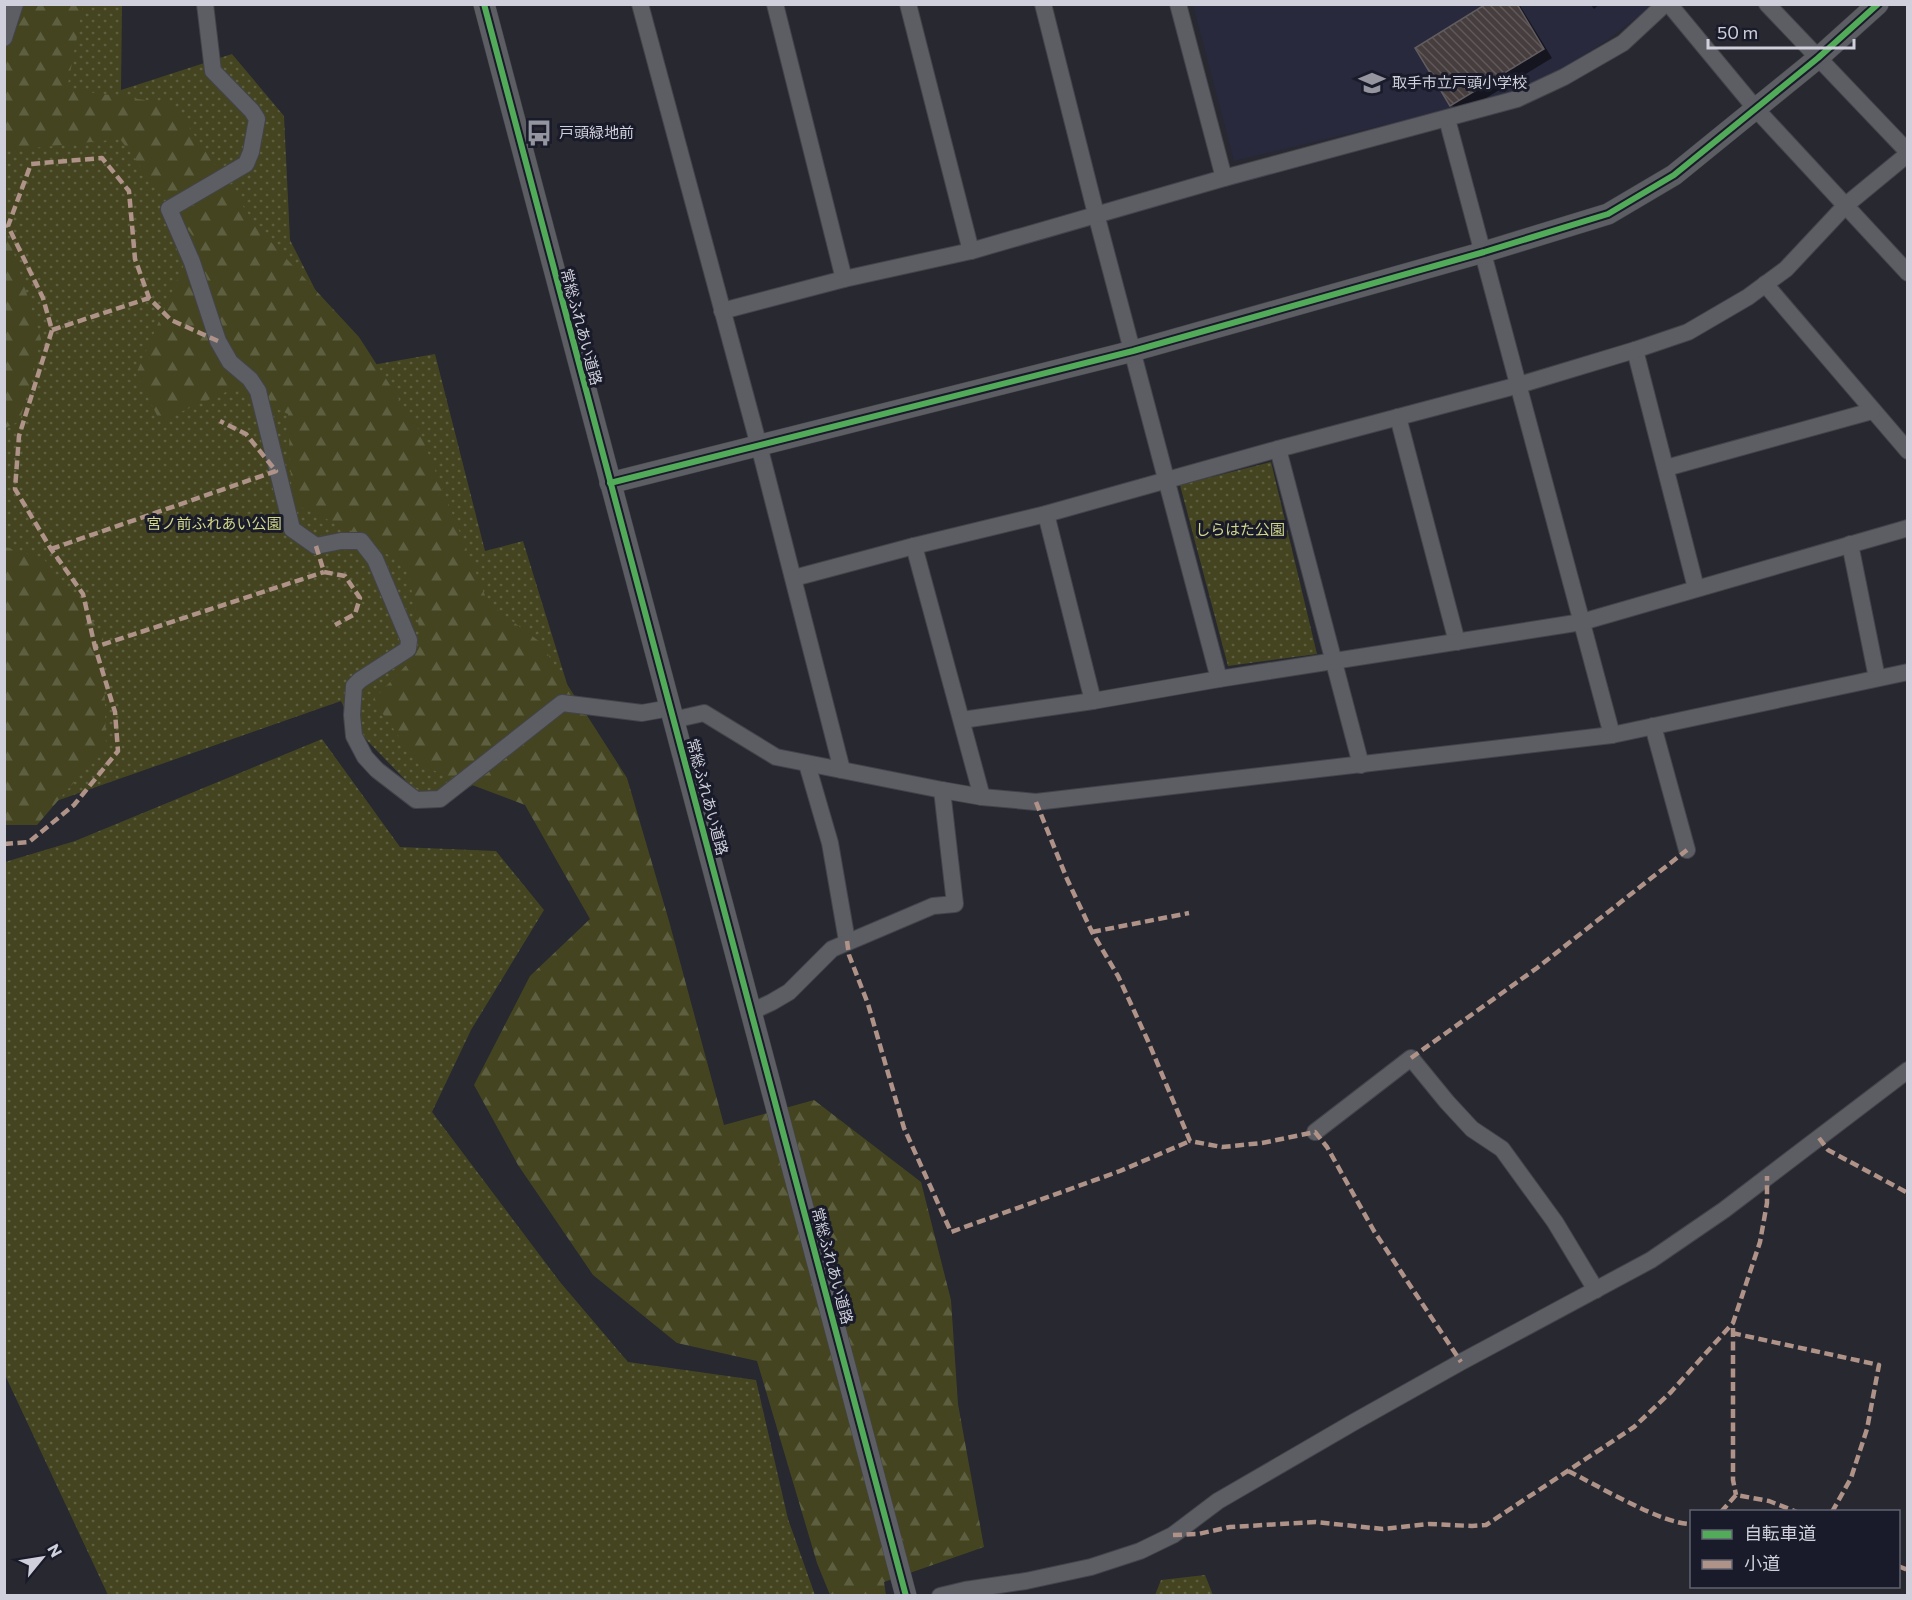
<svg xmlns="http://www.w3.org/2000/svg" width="1912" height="1600" font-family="Commissioner,'Noto Sans JP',sans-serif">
	<defs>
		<pattern id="grass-dots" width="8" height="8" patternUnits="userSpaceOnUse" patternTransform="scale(1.5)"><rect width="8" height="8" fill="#444520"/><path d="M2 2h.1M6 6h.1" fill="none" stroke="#5e5f40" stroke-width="1.8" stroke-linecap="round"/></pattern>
		<pattern id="forest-firs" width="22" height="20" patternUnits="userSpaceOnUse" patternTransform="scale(1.5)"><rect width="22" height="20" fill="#444520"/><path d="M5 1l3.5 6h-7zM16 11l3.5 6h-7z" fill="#5e5f40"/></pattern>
		<pattern id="building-back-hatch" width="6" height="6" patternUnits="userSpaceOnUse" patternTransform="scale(1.5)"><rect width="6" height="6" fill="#463d3e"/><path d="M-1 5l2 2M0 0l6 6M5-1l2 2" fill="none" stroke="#605859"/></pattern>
	</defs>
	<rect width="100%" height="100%" fill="#272830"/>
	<polygon fill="#28293d" points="1193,5 1653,5 1606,41 1556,73 1507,94 1435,113 1234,161"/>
	<g fill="url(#grass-dots)">
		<polygon points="15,5 122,5 121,90 232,54 284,116 290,240 355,368 435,354 485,551 523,541 580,726 508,763 454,797 417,792 352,725 341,701 5,819 5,38"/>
		<polygon points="1271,462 1317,654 1228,666 1180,485"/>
		<polygon points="322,739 400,847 496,851 544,910 471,1030 432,1112 560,1282 628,1362 756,1380 788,1519 815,1595 108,1595 5,1375 5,862 75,841"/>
		<polygon points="1205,1575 1213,1595 1155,1595 1161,1580"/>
	</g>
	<g fill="url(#forest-firs)">
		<polygon points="4,5 83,5 67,89 173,104 258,228 359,337 419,430 488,603 540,642 627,778 669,921 724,1125 814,1100 921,1182 951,1300 958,1404 984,1547 884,1582 886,1595 830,1595 817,1563 757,1361 677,1343 593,1275 518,1165 474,1085 530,976 590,919 525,805 419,765 373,700 414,657 421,637 407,567 348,529 292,503 288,414 233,389 160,421 136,374 195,239 120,139 5,151"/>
		<polygon points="5,241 10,241 41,339 20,421 5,428"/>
		<polygon points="5,547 44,559 103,635 106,745 37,825 5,825"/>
	</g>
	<g fill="#0007">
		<polygon points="1489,4 1519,4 1552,58 1460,114 1452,105 1417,48"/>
		<polygon points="1590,4 1600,4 1594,9"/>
	</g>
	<polygon fill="url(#building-back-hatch)" stroke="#615d5f" stroke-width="1.5" points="1486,4 1517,4 1544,49 1450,106 1415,48"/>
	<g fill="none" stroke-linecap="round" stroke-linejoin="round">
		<g stroke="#43444b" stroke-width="18">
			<g id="minor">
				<polyline points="205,4 213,71 252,111 257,119 251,152 246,164 169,209 192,262 218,341 230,362 250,379 258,391 292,529 316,546 341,541 361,541 375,559 409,640 408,649 360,680 354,686 352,715 354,736 365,757 377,770 416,800 440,799 562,703 642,713 670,708"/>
				<polyline points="640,4 763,461 842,770"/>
				<polyline points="775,4 844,279"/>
				<polyline points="908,4 971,251"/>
				<polyline points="1043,4 1096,214 1219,679"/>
				<polyline points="1178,4 1224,178"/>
				<polyline points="1669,4 1756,109 1908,273"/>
				<polyline points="1767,4 1908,152"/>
				<polyline points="4,38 15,4"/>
				<polyline points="1447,119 1612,735"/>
				<polyline points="1765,284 1908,451"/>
				<polyline points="722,311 844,279 971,251 1224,178 1517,99 1564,77 1623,43 1665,4"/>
				<polyline points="1635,350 1696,588"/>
				<polyline points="1398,417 1457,642"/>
				<polyline points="1278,449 1361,765"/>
				<polyline points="1666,468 1872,411"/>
				<polyline points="1046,514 1093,701"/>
				<polyline points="1850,544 1877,678"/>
				<polyline points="914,546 982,797"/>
				<polyline points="794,578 914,546 1046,514 1278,449 1519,385 1635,350 1688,332 1748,297 1786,269 1846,205 1908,154"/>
				<polyline points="673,720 704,713 776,757 942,790 982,797 1036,802 1612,735 1908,672"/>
				<polyline points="962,720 1093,701 1219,679 1582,622 1908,528"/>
				<polyline points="1653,726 1687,850"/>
				<polyline points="807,764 830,843 847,941"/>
				<polyline points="753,1011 772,1002 789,992 832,949 933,906 955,904 942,790"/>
				<polyline points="1315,1132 1411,1058 1447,1102 1472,1129 1502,1149 1555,1222 1596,1290"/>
				<polyline points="940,1596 965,1590 1026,1581 1091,1567 1140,1551 1173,1535 1218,1501 1354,1422 1461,1362 1651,1260 1724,1210 1908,1070"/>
			</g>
		</g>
		<g stroke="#43444b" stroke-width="22">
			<g id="tertiary">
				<path d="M484 4C623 535 768 1064 906 1596"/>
				<polyline points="610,483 1133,351 1484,252 1608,214 1674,175 1818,58 1878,4"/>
			</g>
		</g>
		<use href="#minor" stroke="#5d5e64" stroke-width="16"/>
		<use href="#tertiary" stroke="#5d5e64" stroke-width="21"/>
		<g stroke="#af9288" stroke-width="4.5" stroke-dasharray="9 4.5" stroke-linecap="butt">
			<polyline points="52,330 149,298"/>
			<polyline points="218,341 171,320 149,298 135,259 129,191 102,158 31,164 8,226 43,298 52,330 19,436 15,489 51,549 83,594 95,647 324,572"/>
			<polyline points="316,546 324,572 345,576 360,598 355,614 335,625"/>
			<polyline points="51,549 276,471 246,434 220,421"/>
			<polyline points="1036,802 1067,879 1092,932 1118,976 1148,1041 1190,1141 1222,1147 1262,1143 1315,1132 1327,1147 1374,1231 1461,1362"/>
			<polyline points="4,844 29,842 74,805 118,751 115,712 95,647"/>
			<polyline points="1092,932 1189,913"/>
			<polyline points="847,941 849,955 868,1004 904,1128 951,1232 1120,1171 1190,1141"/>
			<polyline points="1411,1058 1537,968 1687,850"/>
			<polyline points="1819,1138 1828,1150 1908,1193"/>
			<polyline points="1733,1328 1733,1480 1736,1495"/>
			<polyline points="1732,1333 1879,1365 1867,1429 1851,1478 1832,1512"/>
			<path d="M1568 1471C1597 1485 1663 1525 1692 1524"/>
			<polyline points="1721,1512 1736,1495 1769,1501 1797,1512"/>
			<polyline points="1173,1535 1198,1534 1230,1527 1315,1522 1383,1529 1429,1524 1472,1526 1486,1525 1634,1427 1671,1392 1733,1323 1760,1242 1767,1203 1767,1176"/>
			<polyline points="1898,1566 1908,1570"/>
		</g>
		<g stroke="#1a1b2a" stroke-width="10">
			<g id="cycleway">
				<path d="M484 4C623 535 768 1064 906 1596"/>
				<polyline points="610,483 1133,351 1484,252 1608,214 1674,175 1818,58 1878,4"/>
			</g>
		</g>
		<use href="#cycleway" stroke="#51ab58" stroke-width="6"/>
	</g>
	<defs>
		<g id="school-bare" transform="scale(2.07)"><path d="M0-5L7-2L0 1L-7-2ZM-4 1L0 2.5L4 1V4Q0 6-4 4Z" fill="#94959f" stroke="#1a1b2a" stroke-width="2.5" paint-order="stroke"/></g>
		<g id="bus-bare" transform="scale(2.07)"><path d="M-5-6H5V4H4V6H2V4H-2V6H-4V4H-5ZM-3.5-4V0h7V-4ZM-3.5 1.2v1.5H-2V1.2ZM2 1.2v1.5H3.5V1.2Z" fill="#94959f" stroke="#1a1b2a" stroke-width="2.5" paint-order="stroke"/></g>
	</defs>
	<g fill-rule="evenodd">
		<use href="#school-bare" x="1372" y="83"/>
		<use href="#bus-bare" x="539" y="133"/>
	</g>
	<g text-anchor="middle" stroke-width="6" stroke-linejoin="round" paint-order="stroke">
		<g font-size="15" fill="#cfd0db" stroke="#1a1b2a" text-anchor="start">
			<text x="1392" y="88">取手市立戸頭小学校</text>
			<text x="559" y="138">戸頭緑地前</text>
		</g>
		<g font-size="15" fill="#cfd0db" stroke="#1a1b2a">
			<text transform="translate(581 327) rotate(75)" y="5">常総ふれあい道路</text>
			<text transform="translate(707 797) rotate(75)" y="5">常総ふれあい道路</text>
			<text transform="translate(832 1266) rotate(75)" y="5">常総ふれあい道路</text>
		</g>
		<g font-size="15" fill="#d2d787" stroke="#1a1b2a">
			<text x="214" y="529">宮ノ前ふれあい公園</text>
			<text x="1240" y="535">しらはた公園</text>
		</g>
	</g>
	<rect width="1912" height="1600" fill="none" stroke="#cfd0db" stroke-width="12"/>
	<rect x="1690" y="1510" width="210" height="78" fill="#1a1b2a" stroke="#626371" stroke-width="1.5"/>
	<rect x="1702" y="1530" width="30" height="9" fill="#51ab58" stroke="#626371" stroke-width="1.5"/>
	<text x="1744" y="1540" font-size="18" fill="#cfd0db">自転車道</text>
	<rect x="1702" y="1560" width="30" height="9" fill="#af9288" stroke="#626371" stroke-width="1.5"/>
	<text x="1744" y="1570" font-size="18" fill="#cfd0db">小道</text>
	<g transform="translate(42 1558) rotate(60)" stroke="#1a1b2a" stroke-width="4.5" paint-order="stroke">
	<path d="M0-4.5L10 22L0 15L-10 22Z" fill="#cfd0db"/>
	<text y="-9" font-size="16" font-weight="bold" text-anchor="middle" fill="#cfd0db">N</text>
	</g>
	<path d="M1708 39v9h146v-9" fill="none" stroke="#cfd0db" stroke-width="3"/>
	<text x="1717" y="39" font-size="18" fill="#cfd0db" stroke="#1a1b2a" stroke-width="4.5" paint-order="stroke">50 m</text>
</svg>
